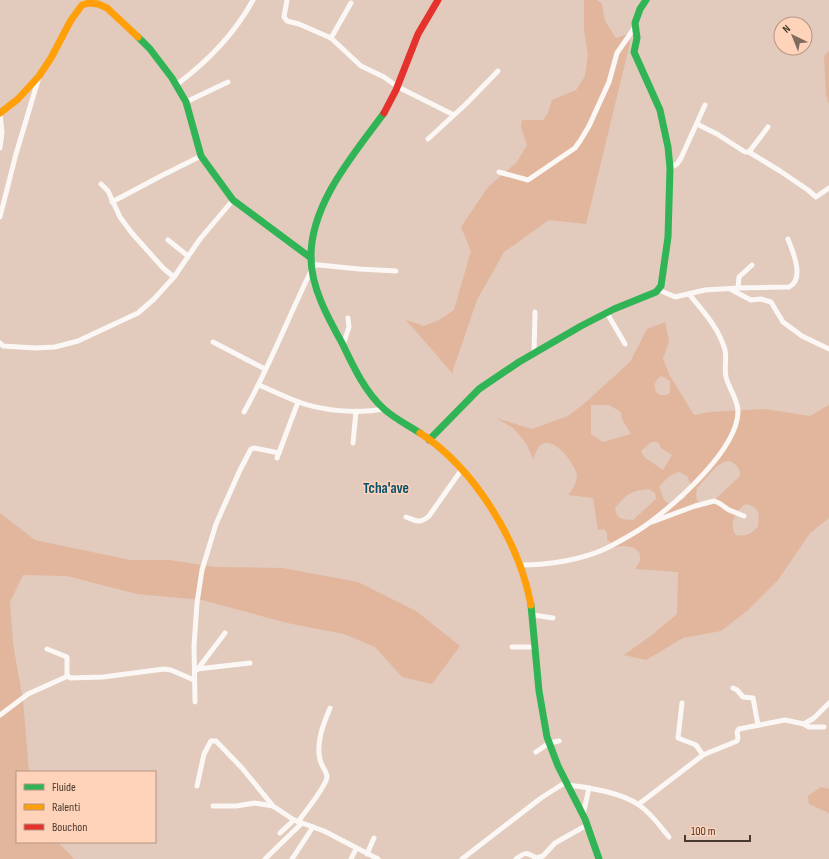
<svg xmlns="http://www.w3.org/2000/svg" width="829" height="859" font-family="'Sofia Sans Condensed',sans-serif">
	<rect width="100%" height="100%" fill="#e2cabc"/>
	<g fill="#e1b69d" fill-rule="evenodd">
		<polygon points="584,0 597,0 602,4 605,21 616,38 628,34 630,43 586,224 549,220 504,252 477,300 453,370 453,374 406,320 424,326 439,320 454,310 471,251 461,227 488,187 517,162 527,145 521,127 522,120 543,120 548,113 552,100 576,90 585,76 588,54 584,31"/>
		<polygon points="829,51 829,104 826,95 824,56"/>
		<path d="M665 322 669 341 663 359 670 376 694 415 710 412 765 409 810 416 829 405V518L810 533 778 580 747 611 721 631 683 638 646 660 624 655 652 635 677 614 678 572 635 569C649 552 633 543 616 547L615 548 607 539V533L604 529 598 530 593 498 568 495C572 490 577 483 577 476 577 465 548 427 537 450 535 454 533 457 534 461L526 443 513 428 496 418 532 429 568 416 586 402 630 362 647 329ZM662 376 670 381V393L666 395H659C652 389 654 379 662 376ZM591 405H609L621 412 622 419 631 434 603 442 591 434ZM651 442H658L661 448 672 455 663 470 644 457 641 451ZM730 461C737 465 740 468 740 476L709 505 703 504 697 501 696 494 697 488 716 467 723 462ZM679 472 687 476 691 485 684 499 670 505 664 500 659 486 671 475ZM649 489 655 493 656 499 633 520C622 519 617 520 615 508 627 494 630 491 649 489ZM746 504C761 508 759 513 758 527 750 534 747 537 736 535 728 526 736 509 746 504Z"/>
		<polygon points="0,513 35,540 130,560 169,560 216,567 283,568 358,582 416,611 460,646 432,684 402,677 375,647 344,634 287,623 202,600 137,594 67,576 23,575 10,602 13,644 23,700 29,772 17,772 17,842 58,842 74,859 0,859"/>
		<polygon points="821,787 829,789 829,813 809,804 808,796"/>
	</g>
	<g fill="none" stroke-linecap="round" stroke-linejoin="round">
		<g stroke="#fbf7f5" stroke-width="5">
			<polyline points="287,0 284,17 287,21 299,24 331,38 361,66 384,77 398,87 454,115"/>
			<polyline points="331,38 351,3"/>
			<path d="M176 85C207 62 234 35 253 0"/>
			<polyline points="186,102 228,82"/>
			<polyline points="697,124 717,134 745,152 749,152 768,127"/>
			<polyline points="428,139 466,104 498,71"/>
			<polyline points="0,148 2,133 0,113"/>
			<polyline points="749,152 780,171 808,190 816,197 829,188"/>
			<polyline points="670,168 677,164 681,158 705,105"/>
			<polyline points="499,172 528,180 575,148 580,141 589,126 609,82 617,53 635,27"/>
			<polyline points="101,184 108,191 120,217 131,232 163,268 174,277"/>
			<polyline points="112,202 159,177 201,156"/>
			<polyline points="0,217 16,154 39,77"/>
			<polyline points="168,240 188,256"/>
			<polyline points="738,288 739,277 752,265"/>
			<polyline points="730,289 751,300 761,299 771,302 783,322 802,336 829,349"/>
			<path d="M659 290 675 297 705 290 738 288 789 287C805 279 793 252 788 239"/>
			<polyline points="607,313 625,344"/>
			<polyline points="213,342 265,369"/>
			<polyline points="0,343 3,346 35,348 55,347 78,341 138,313 154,299 174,277 200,239 233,200"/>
			<polyline points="343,345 349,327 348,318"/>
			<polyline points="534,352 535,312"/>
			<path d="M259 385C271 390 283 396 296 401 321 411 358 414 384 409"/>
			<path d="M244 412C270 366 289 315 313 267L315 265H319L359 269 396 271"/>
			<polyline points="353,443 356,411"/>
			<polyline points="277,458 298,402"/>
			<path d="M406 517C417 521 420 524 429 516L462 469"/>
			<polyline points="652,522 695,506 714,501 719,503 729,510 744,516"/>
			<path d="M521 565C548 565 582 560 607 548 620 541 636 533 649 523 677 502 737 450 738 412 738 399 729 389 726 377 724 368 727 359 725 350 719 328 703 311 689 294"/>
			<polyline points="533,615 553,618"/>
			<polyline points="512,647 535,647"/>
			<polyline points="47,649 67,657 67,675 70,678 103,677 164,669 171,670 194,680"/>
			<polyline points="197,669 250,663"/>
			<polyline points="197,670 225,633"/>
			<polyline points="733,688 737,690 743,697 753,698 758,725"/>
			<polyline points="195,702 194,646 197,603 202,570 216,524 240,470 251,449 254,448 279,453"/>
			<polyline points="682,703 678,738 696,745 703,755"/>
			<polyline points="0,715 28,694 68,676"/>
			<polyline points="804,724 814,718 829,703"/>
			<polyline points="536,752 549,743 559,741"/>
			<path d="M568 785C587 787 623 793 639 805 651 813 660 826 669 837"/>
			<polyline points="197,786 204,754 211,741 216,741 242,768 273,806"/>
			<polyline points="639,804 703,755 737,741 738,738 737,732 739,729 785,720 804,724 809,727 824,727"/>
			<polyline points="213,806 236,806 255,803 273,806 294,820 324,831 378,859"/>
			<polyline points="583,815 589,788"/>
			<path d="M298 822C304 813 326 787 327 777 327 772 321 765 320 760 316 742 323 725 330 708"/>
			<polyline points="280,833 294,820"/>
			<polyline points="367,854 374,838"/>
			<polyline points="265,859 302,823"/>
			<polyline points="292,859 313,827"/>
			<polyline points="351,859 356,849"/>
			<polyline points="462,859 541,798 566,782"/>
			<path d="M516 859C525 852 526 852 536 858L543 856 555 843 587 825"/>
		</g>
		<g stroke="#30b455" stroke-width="7">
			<polyline points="138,37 150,49 172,78 186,102 201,156 233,200 311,258"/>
			<path d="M384 113C354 154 310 204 311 258 311 287 328 318 342 343 353 366 365 392 384 409 395 419 408 425 420 433"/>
			<polyline points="429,440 479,389 519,362 581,326 614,309 656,292 661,286 668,237 670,168 668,147 660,110 634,52 637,38 635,23 640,9 646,0"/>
			<polyline points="531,605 539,691 547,737 558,766 585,819 599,859"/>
		</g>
		<g stroke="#ff9f0a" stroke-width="7">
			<polyline points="0,113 18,99 39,76 51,58 71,20 82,5 89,3 98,4 107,8 138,37"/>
			<path d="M420 433C474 468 519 541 531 605"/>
		</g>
		<polyline stroke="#e5322d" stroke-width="7" points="384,113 396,90 418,34 438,0"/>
	</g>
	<g text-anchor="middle" stroke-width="3" stroke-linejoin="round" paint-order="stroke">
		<g font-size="15" font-weight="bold" fill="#06506d" stroke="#ffd3ba">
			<text x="386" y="493">Tcha'ave</text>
		</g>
	</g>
	<rect x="16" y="771" width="140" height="72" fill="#ffd3ba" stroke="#b69582"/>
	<rect x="24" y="784" width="20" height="6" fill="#30b455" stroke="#b69582"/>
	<text x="52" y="791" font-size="12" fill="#49382d">Fluide</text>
	<rect x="24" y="804" width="20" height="6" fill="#ff9f0a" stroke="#b69582"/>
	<text x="52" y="811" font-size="12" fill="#49382d">Ralenti</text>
	<rect x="24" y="824" width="20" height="6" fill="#e5322d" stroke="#b69582"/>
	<text x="52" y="831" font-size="12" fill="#49382d">Bouchon</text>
	<g transform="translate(793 36) rotate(317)"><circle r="19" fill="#ffd3ba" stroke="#b69582"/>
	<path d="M0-3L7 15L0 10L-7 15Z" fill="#7f6b5f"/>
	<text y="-6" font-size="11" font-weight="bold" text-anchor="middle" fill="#49382d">N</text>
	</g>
	<path d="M685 835v6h65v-6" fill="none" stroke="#49382d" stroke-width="2"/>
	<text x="691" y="835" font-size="12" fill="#49382d" stroke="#ffd3ba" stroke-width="3" paint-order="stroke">100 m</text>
</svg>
